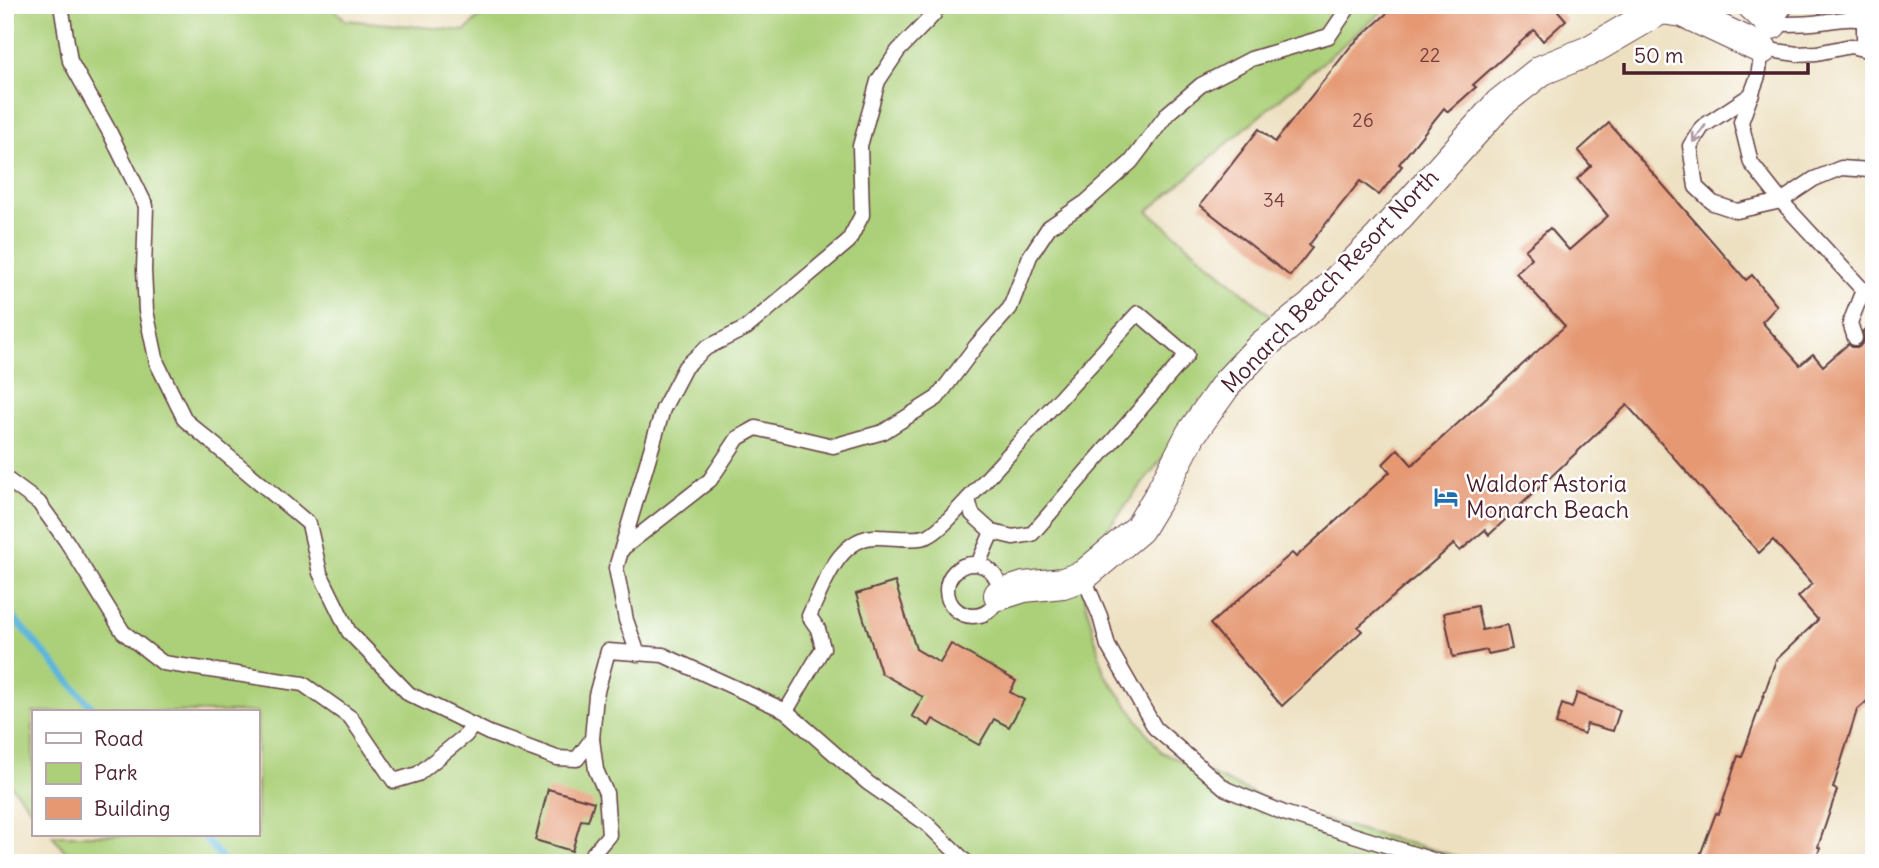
<svg xmlns="http://www.w3.org/2000/svg" width="1879" height="868" font-family="Delius,sans-serif">
	<rect width="100%" height="100%" fill="#fff"/>
	<filter id="ink" filterUnits="userSpaceOnUse"><feTurbulence type="fractalNoise" baseFrequency=".0143" numOctaves="2"/><feDisplacementMap in="SourceGraphic" scale="14" xChannelSelector="R" yChannelSelector="G"/><feConvolveMatrix kernelMatrix="1 2 1 2 8 2 1 2 1" color-interpolation-filters="sRGB"/></filter>
	<filter id="wash" filterUnits="userSpaceOnUse"><feTurbulence type="fractalNoise" baseFrequency=".00686" numOctaves="4" result="noise"/><feDisplacementMap in="SourceGraphic" scale="28" xChannelSelector="R" yChannelSelector="G"/><feGaussianBlur stdDeviation="1.57" result="paint"/><feColorMatrix in="noise" values="0 0 0 0 0 0 0 0 0 0 0 0 0 0 0 0 0 1.4 0 .05"/><feComposite in="paint" operator="in"/></filter>
	<g filter="url(#wash)">
		<rect width="100%" height="100%" fill="#ede0c0"/>
		<polygon fill="#acd079" stroke="#7b7852" stroke-width="2" points="5,5 331,5 345,20 465,31 492,5 1390,5 1148,211 1272,317 1077,568 1104,673 1161,752 1295,812 1482,863 75,863 52,835 257,835 257,712 33,712 33,812 5,778"/>
		<g fill="none" stroke-linecap="round" stroke-linejoin="round">
			<g stroke="#5cb6da" stroke-width="7">
				<polyline points="5,608 96,712"/>
				<polyline points="202,835 226,863"/>
			</g>
		</g>
		<g id="blocks">
			<g fill="#e59872">
				<polygon points="1396,5 1553,5 1566,20 1543,41 1534,30 1473,85 1476,87 1448,112 1444,108 1399,164 1402,166 1379,195 1360,181 1309,245 1312,248 1290,276 1200,205 1259,129 1275,142 1351,46"/>
				<polygon points="1609,123 1746,280 1752,275 1777,306 1762,322 1800,365 1813,354 1823,366 1848,344 1852,347 1859,347 1864,341 1863,331 1874,322 1874,695 1857,710 1833,788 1837,790 1818,847 1820,848 1815,863 1714,863 1699,858 1716,813 1719,814 1738,756 1742,757 1776,660 1818,620 1798,597 1812,584 1773,540 1759,553 1627,405 1489,535 1485,530 1460,551 1454,544 1358,627 1362,631 1282,706 1210,624 1292,553 1296,557 1390,472 1383,464 1398,449 1412,465 1565,326 1516,273 1532,258 1525,250 1550,228 1569,250 1608,216 1577,179 1591,166 1578,151"/>
				<polygon points="895,582 916,649 940,663 951,644 1016,681 1010,692 1024,700 1009,727 994,719 979,745 933,719 929,726 912,716 923,697 881,673 856,594"/>
				<polygon points="1477,606 1482,630 1507,625 1512,649 1488,654 1487,650 1453,657 1444,613"/>
				<polygon points="1577,693 1620,710 1613,731 1587,724 1584,734 1556,724 1562,704 1572,708"/>
				<polygon points="548,789 594,802 588,821 581,820 572,851 535,840"/>
			</g>
		</g>
	</g>
	<g filter="url(#ink)">
		<use href="#blocks" fill-opacity="0" stroke="#623c41" stroke-width="2"/>
		<g fill="none" stroke-linecap="round" stroke-linejoin="round">
			<g stroke="#623c41" stroke-width="17">
				<g id="service">
					<polyline points="61,5 70,61 109,131 146,206 144,270 146,311 157,363 185,420 309,524 320,573 349,632 409,694 489,733 557,758 577,759 592,739 596,695 608,651 663,655 786,711 868,783 927,824 967,863"/>
					<polyline points="1859,5 1864,19 1864,49"/>
					<path d="M1772 24C1785 24 1799 24 1812 23 1834 21 1852 15 1874 22"/>
					<polyline points="1771,26 1787,5"/>
					<polyline points="1763,45 1758,76 1741,122 1751,163 1781,201 1863,290 1874,290"/>
					<polyline points="1762,49 1797,54 1817,53 1851,46 1874,52"/>
					<polyline points="1752,94 1702,127 1690,146 1696,187 1713,203 1737,211 1781,201 1814,179 1841,168 1870,170 1874,174"/>
					<polyline points="1855,338 1850,323 1863,290"/>
					<polyline points="5,478 39,503 67,542 123,632 163,663 303,684 351,718 394,781 418,774 466,735 473,725"/>
					<polyline points="623,548 710,480 738,438 756,428 833,446 883,432 937,398 976,346 1010,308 1030,256 1049,227 1086,202 1131,162 1168,113 1201,85 1251,59 1329,36 1346,11 1347,5"/>
					<polyline points="978,564 992,532 972,514 968,499 1138,313 1187,355 1032,534 1013,537 992,532"/>
					<circle cx="973" cy="590" r="26"/>
					<polyline points="1083,576 1100,616 1108,646 1155,728 1226,789 1284,813 1442,863"/>
					<polyline points="638,654 626,620 616,568 663,409 685,367 706,348 746,328 848,242 862,215 860,146 878,81 898,51 934,14 937,5"/>
					<path d="M786 711 823 648 818 629 809 616C823 587 839 534 879 537 893 537 915 541 928 536 941 530 958 509 968 499"/>
					<polyline points="585,863 609,835 606,793 596,770 592,739"/>
				</g>
			</g>
			<g stroke="#623c41" stroke-width="32">
				<g id="minor">
					<polyline points="1752,5 1772,24"/>
					<polyline points="1660,9 1683,12 1762,49"/>
					<polyline points="999,595 1024,587 1063,583 1083,576 1139,529 1159,496 1191,434 1228,382 1262,346 1311,307 1379,238 1500,103 1542,70 1589,51 1668,5"/>
				</g>
			</g>
			<use href="#service" stroke="#fff" stroke-width="14"/>
			<use href="#minor" stroke="#fff" stroke-width="30"/>
		</g>
		<defs><path id="oneway-shaft" d="M-6 0H5M1.5-3L5.5 0L1.5 3" fill="none" stroke-width="1.6" stroke-linecap="round" stroke-linejoin="round" transform="scale(1.75)"/></defs>
		<use stroke="#ae9aa0" href="#oneway-shaft" transform="translate(1699 134) rotate(126)"/>
	</g>
	<defs>
		<g id="hotel-bare" transform="scale(1.89)"><path d="M-6-4.5h1.5V1H6V5H4.5V3h-9V5H-6ZM-4 0a1.8 1.8 0 1 1 3.6 0ZM.5 0V-2.5h3Q6-2.5 6 0Z" fill="#1f6fb2" stroke="#fff" stroke-width="2.5" paint-order="stroke"/></g>
	</defs>
	<g fill-rule="evenodd">
		<use href="#hotel-bare" x="1446" y="497"/>
	</g>
	<g text-anchor="middle" stroke-width="5" stroke-linejoin="round" paint-order="stroke">
		<g font-size="19" fill="#713d3d">
			<text x="1430" y="62">22</text>
			<text x="1363" y="127">26</text>
			<text x="1274" y="207">34</text>
		</g>
		<g font-size="23" fill="#4a1f2b" stroke="#fff">
			<text transform="translate(1330 281) rotate(-46)" y="8">Monarch Beach Resort North</text>
		</g>
		<g font-size="23" fill="#4a1f2b" stroke="#fff" text-anchor="start">
			<text x="1466" y="492">Waldorf Astoria<tspan x="1466" dy="26">Monarch Beach</tspan></text>
		</g>
	</g>
	<rect width="1879" height="868" fill="none" stroke="#fff" stroke-width="28"/>
	<rect x="32" y="710" width="228" height="126" fill="#ffffff" stroke="#b7a5aa" stroke-width="2"/>
	<rect x="46" y="733" width="35" height="10" fill="#ffffff" stroke="#b7a5aa" stroke-width="2"/>
	<text x="94" y="746" font-size="21" fill="#4a1f2b">Road</text>
	<rect x="46" y="763" width="35" height="21" fill="#acd079" stroke="#b7a5aa" stroke-width="2"/>
	<text x="94" y="780" font-size="21" fill="#4a1f2b">Park</text>
	<rect x="46" y="798" width="35" height="21" fill="#e59872" stroke="#b7a5aa" stroke-width="2"/>
	<text x="94" y="816" font-size="21" fill="#4a1f2b">Building</text>
	<path d="M1624 63v10h184v-10" fill="none" stroke="#4a1f2b" stroke-width="3.5"/>
	<text x="1634" y="63" font-size="21" fill="#4a1f2b" stroke="#ffffff" stroke-width="5" paint-order="stroke">50 m</text>
</svg>
